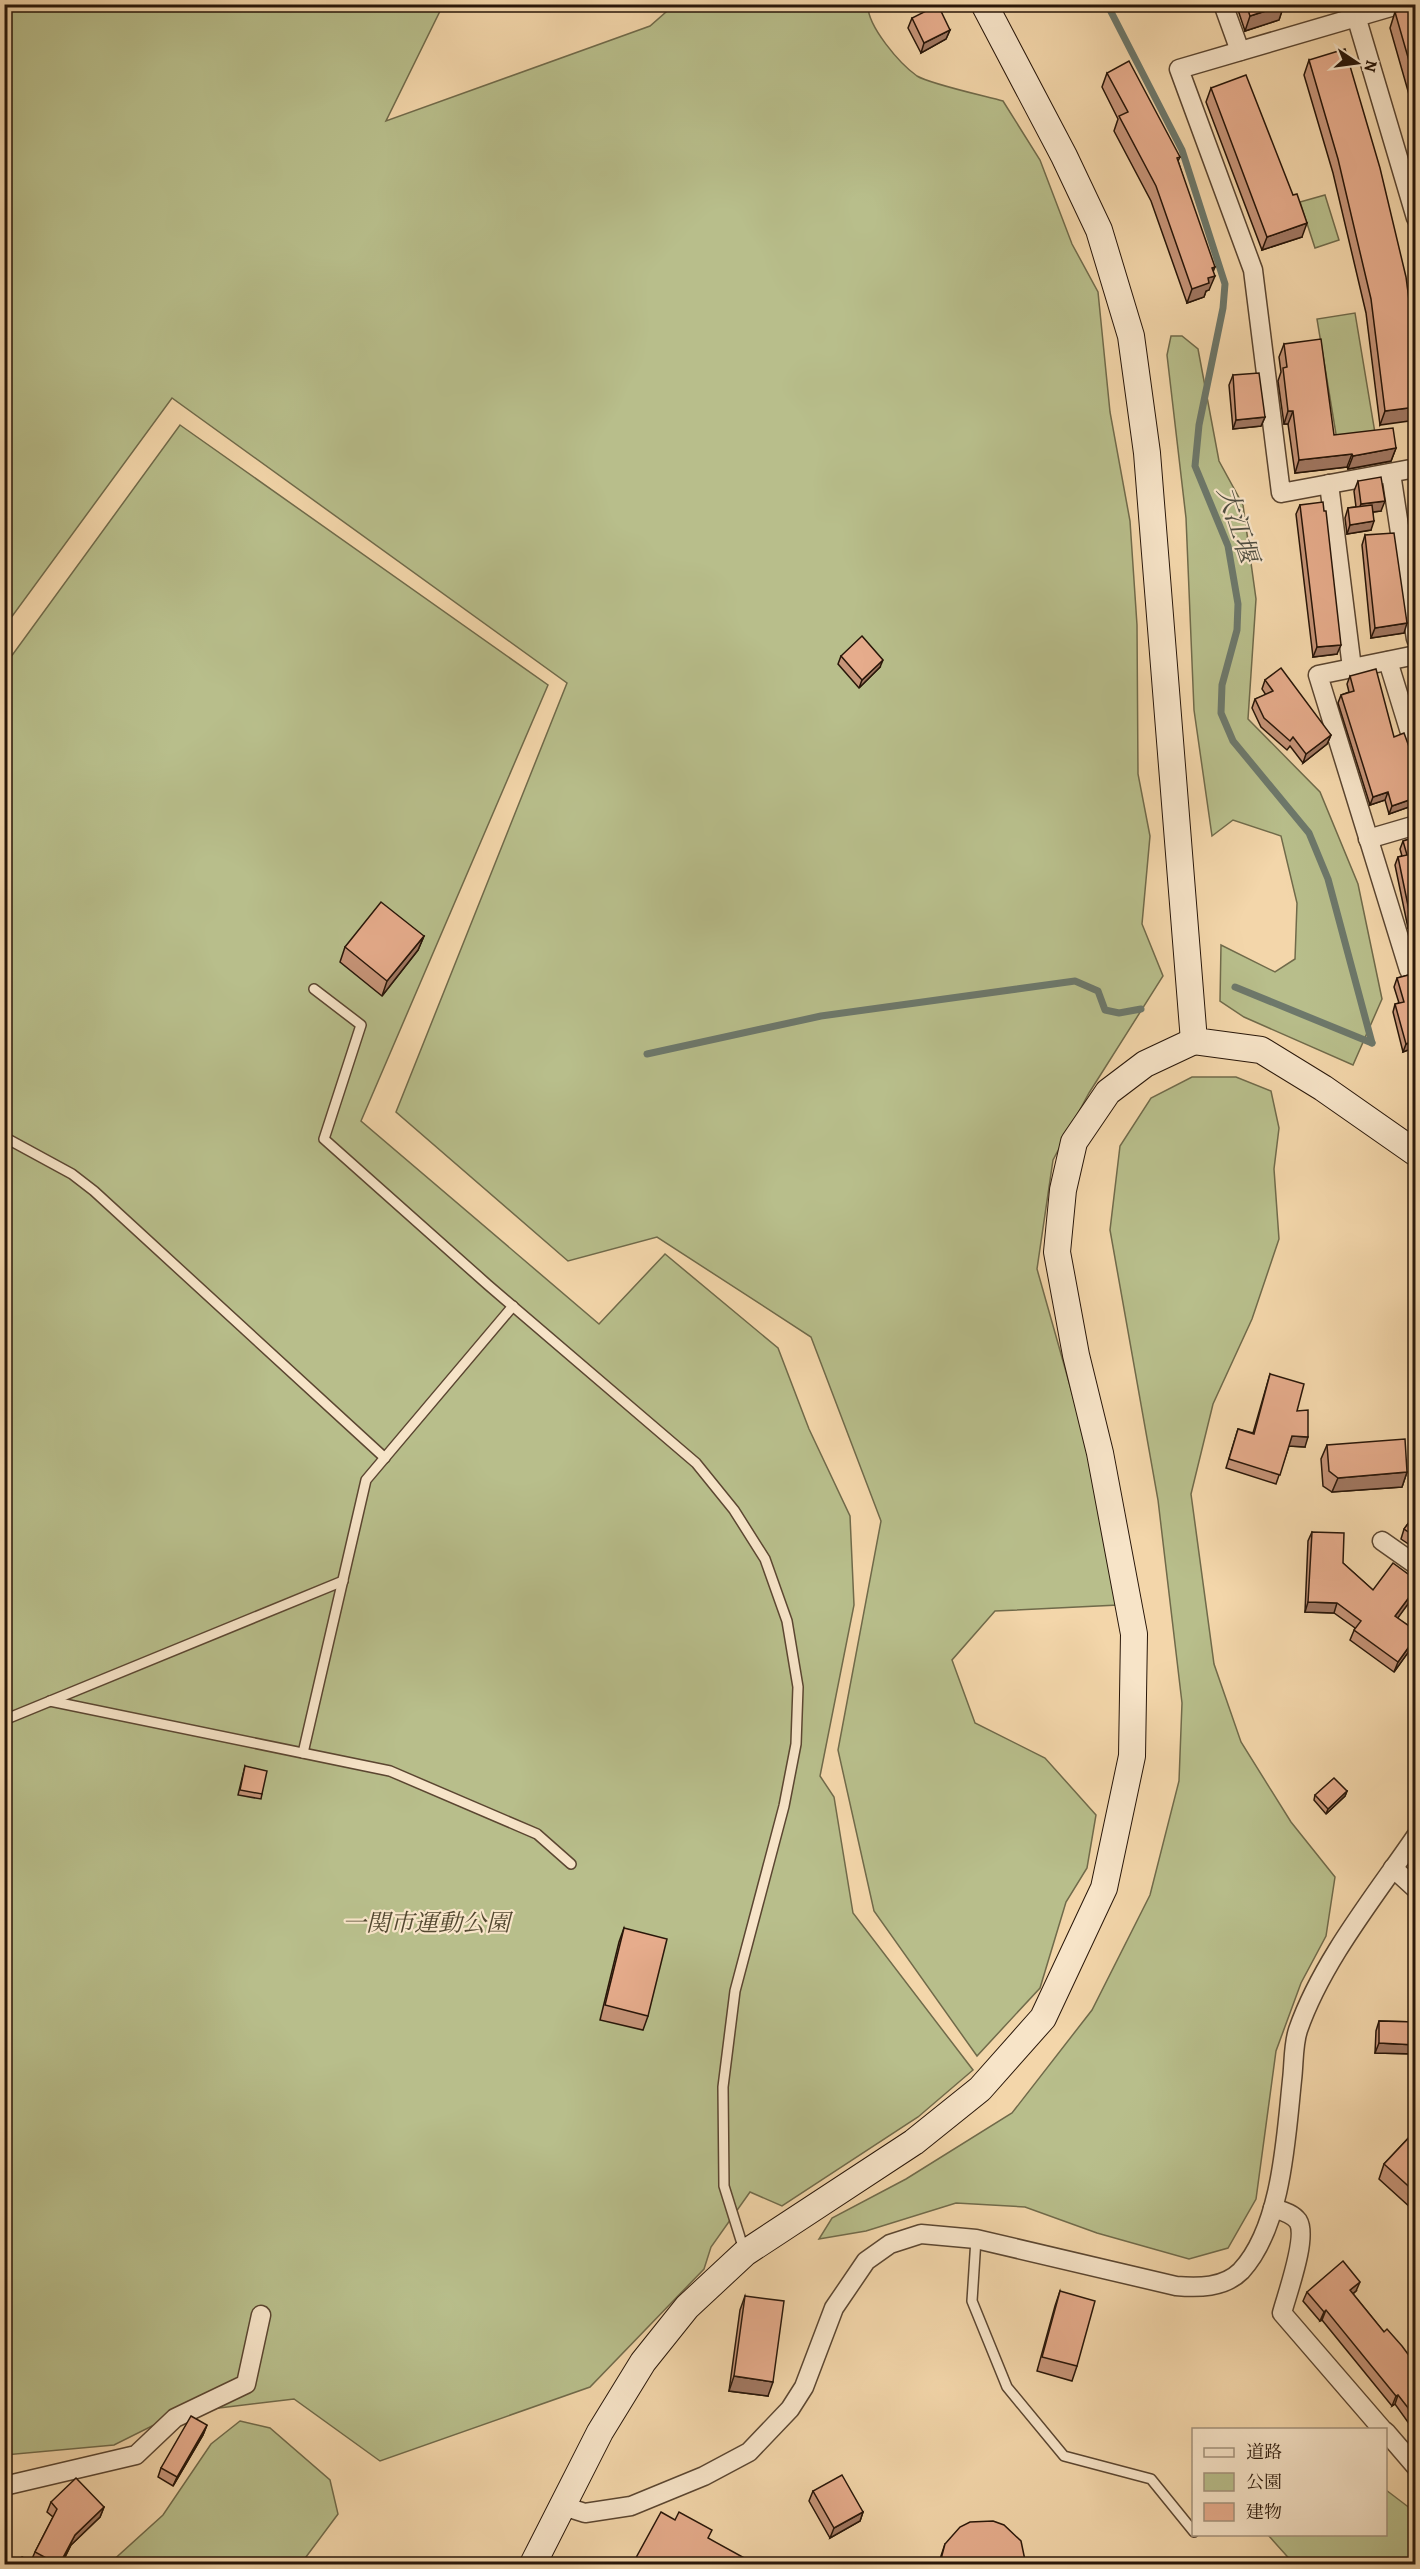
<svg xmlns="http://www.w3.org/2000/svg" width="1420" height="2569" font-family="Alegreya,'Noto Serif JP',serif">
	<rect width="100%" height="100%" fill="#f3d6aa"/>
	<filter id="stains"><feTurbulence type="fractalNoise" baseFrequency=".00333" numOctaves="4"/><feColorMatrix values="0 0 0 0 .2 0 0 0 0 .09 0 0 0 0 .02 0 0 0 .5 -.17"/></filter>
	<radialGradient id="worn" r=".72"><stop offset=".6" stop-color="#630" stop-opacity="0"/><stop offset="1" stop-color="#630" stop-opacity=".3"/></radialGradient>
	<g fill="#b8be8b" stroke="#706a4a" stroke-width="1.5">
		<path d="M5 5H443L386 121 650 26 674 5H868C867 26 900 64 917 76 930 84 985 96 1003 101L1040 160 1072 244 1098 292 1110 412 1130 521 1137 625 1138 774 1150 836 1142 924 1163 976 1089 1093 1053 1160 1037 1269 1085 1439 1118 1605 995 1611 952 1660 975 1723 1045 1758 1096 1815 1087 1868 1066 1902 1040 1988 977 2056 874 1911 838 1750 881 1521 811 1337 657 1237 568 1261 396 1112 567 683 172 398 5 626Z"/>
		<polygon points="1325,195 1339,240 1315,248 1300,202"/>
		<polygon points="1355,313 1375,433 1337,440 1317,319"/>
		<polygon points="1171,336 1182,336 1198,349 1219,461 1243,505 1256,599 1248,719 1320,792 1358,884 1382,999 1353,1065 1244,1017 1220,1001 1221,945 1275,972 1295,959 1297,903 1281,836 1233,820 1212,836 1194,710 1186,518 1167,355"/>
		<polygon points="180,425 548,685 361,1121 599,1324 665,1254 778,1348 809,1429 850,1516 854,1605 820,1776 834,1797 853,1913 973,2070 918,2117 782,2206 750,2192 711,2247 704,2269 590,2387 380,2461 294,2399 178,2413 114,2445 5,2455 5,665"/>
		<polygon points="1192,1077 1236,1077 1271,1091 1279,1128 1274,1169 1279,1239 1252,1319 1213,1404 1191,1494 1214,1664 1241,1742 1291,1822 1335,1877 1326,1936 1301,1983 1276,2051 1256,2199 1228,2248 1189,2259 1097,2233 1025,2207 956,2203 866,2231 819,2239 832,2218 906,2179 1012,2113 1092,2010 1150,1895 1179,1781 1182,1703 1158,1500 1110,1230 1120,1146 1151,1098"/>
		<polygon points="240,2421 270,2428 330,2480 338,2514 303,2561 299,2564 109,2564 163,2515 211,2444"/>
		<polygon points="1386,2490 1415,2512 1415,2564 1294,2564 1268,2535 1386,2534"/>
	</g>
	<g fill="none" stroke-linecap="round" stroke-linejoin="round">
		<g stroke="#6d786b" stroke-width="7">
			<polyline points="1107,4 1182,150 1225,284 1223,308 1199,425 1195,466 1228,546 1238,604 1237,630 1222,685 1221,713 1233,741 1309,833 1328,879 1372,1043"/>
			<polyline points="1235,987 1372,1043"/>
			<polyline points="647,1054 821,1016 1075,981 1098,991 1105,1010 1119,1013 1141,1009"/>
		</g>
		<g stroke="#5b4631" stroke-width="12">
			<g id="lane">
				<polyline points="314,989 361,1025 324,1139 488,1285 696,1463 734,1510 765,1559 787,1621 798,1687 796,1744 784,1806 735,1991 723,2087 724,2186 744,2250"/>
				<polyline points="4,1137 72,1174 94,1191 385,1458"/>
				<polyline points="50,1701 390,1771 537,1834 571,1864"/>
				<polyline points="4,1720 343,1581"/>
				<polyline points="303,1753 366,1480 513,1306"/>
				<polyline points="976,2239 972,2301 1007,2387 1064,2456 1151,2479 1194,2532"/>
			</g>
		</g>
		<g stroke="#5b4631" stroke-width="21">
			<g id="street">
				<polyline points="1223,4 1240,51"/>
				<polyline points="1401,4 1179,69 1253,270 1281,493 1416,468"/>
				<polyline points="1353,6 1416,218"/>
				<polyline points="1391,473 1416,639"/>
				<polyline points="1329,484 1352,668"/>
				<polyline points="1388,661 1416,752"/>
				<polyline points="1368,839 1416,825"/>
				<polyline points="1409,970 1318,675 1416,655"/>
				<polyline points="1382,1541 1416,1565"/>
				<polyline points="1393,1868 1416,1889"/>
				<path d="M1273 2208C1282 2211 1292 2213 1298 2221 1308 2237 1287 2294 1282 2313L1383 2430"/>
				<polyline points="1386,2432 1416,2467"/>
				<polyline points="4,2486 136,2455 175,2418 246,2384 261,2315"/>
				<path d="M563 2506 585 2513 631 2506 704 2476 749 2452 790 2409 804 2387 834 2308 866 2261 890 2244 921 2234 976 2239 1176 2286C1198 2288 1224 2288 1241 2271 1282 2227 1286 2137 1292 2080 1294 2064 1293 2045 1298 2030 1322 1961 1375 1896 1416 1836"/>
			</g>
		</g>
		<g stroke="#281609" stroke-width="28">
			<g id="secondary">
				<polyline points="984,4 1064,156 1099,230 1131,336 1147,453 1194,1041 1261,1050 1323,1088 1416,1153"/>
				<polyline points="533,2564 600,2432 643,2362 687,2307 745,2253 914,2142 980,2089 1043,2018 1104,1888 1132,1756 1134,1634 1100,1453 1076,1355 1057,1252 1063,1190 1074,1142 1108,1092 1145,1064 1194,1041"/>
			</g>
		</g>
		<use href="#lane" stroke="#f7e4c8" stroke-width="9"/>
		<use href="#street" stroke="#f7e4c8" stroke-width="18"/>
		<use href="#secondary" stroke="#f7e4c8" stroke-width="26"/>
	</g>
	<g fill="#c69478" stroke="#281609" stroke-width="1.5">
		<polygon points="1236,4 1284,4 1279,20 1245,31"/>
		<polygon points="1416,7 1416,119 1390,28 1395,12"/>
		<polygon points="912,18 950,30 946,39 921,53 908,28"/>
		<polygon points="1309,60 1416,354 1380,425 1366,313 1333,173 1304,75"/>
		<polygon points="1107,73 1180,157 1178,161 1213,272 1209,290 1206,291 1204,297 1187,303 1151,201 1114,131 1118,119 1102,87"/>
		<polygon points="1211,88 1302,237 1262,250 1206,102"/>
		<polygon points="1284,344 1334,435 1396,448 1391,461 1348,469 1347,467 1295,473 1288,424 1284,424 1278,381 1281,372 1279,357"/>
		<polygon points="1233,375 1265,417 1261,426 1233,429 1229,385"/>
		<polygon points="1416,477 1416,498 1414,482"/>
		<polygon points="1358,481 1381,511 1373,512 1371,530 1347,534 1345,518 1348,508 1356,507 1354,491"/>
		<polygon points="1300,505 1324,511 1337,654 1313,657 1296,514"/>
		<polygon points="1416,532 1416,560 1412,540"/>
		<polygon points="1365,535 1404,633 1371,638 1362,545"/>
		<polygon points="841,656 880,667 859,688 838,664"/>
		<polygon points="1416,661 1416,686 1411,670 1414,662"/>
		<polygon points="1350,676 1394,737 1411,752 1416,753 1416,797 1412,798 1412,799 1409,807 1389,814 1385,800 1370,805 1338,703 1341,695 1349,692 1347,684"/>
		<polygon points="1265,680 1331,735 1327,744 1303,763 1290,746 1287,750 1261,727 1252,708 1255,699 1266,695 1262,689"/>
		<polygon points="1416,837 1416,927 1408,928 1395,865 1398,857 1402,856 1400,849 1403,841"/>
		<polygon points="424,936 418,950 382,996 340,962 345,947"/>
		<polygon points="1416,973 1416,1047 1403,1052 1393,1012 1395,1004 1399,1003 1394,987 1397,978"/>
		<polygon points="1270,1374 1297,1411 1305,1447 1289,1446 1276,1484 1226,1468 1238,1429 1253,1433"/>
		<polygon points="1327,1445 1407,1472 1402,1487 1332,1492 1323,1486 1321,1459"/>
		<polygon points="1416,1513 1416,1549 1401,1539 1404,1529"/>
		<polygon points="1312,1532 1343,1563 1373,1590 1416,1580 1416,1593 1397,1618 1416,1631 1416,1641 1394,1672 1350,1640 1355,1628 1334,1613 1305,1612 1308,1541"/>
		<polygon points="245,1766 262,1794 261,1799 238,1795"/>
		<polygon points="1347,1791 1345,1796 1326,1814 1314,1800 1315,1795"/>
		<polygon points="624,1928 648,2016 643,2030 600,2020 619,1942"/>
		<polygon points="1379,2021 1416,2022 1416,2054 1375,2053 1376,2031"/>
		<polygon points="1416,2130 1416,2204 1411,2208 1379,2179 1384,2164"/>
		<polygon points="1060,2291 1077,2366 1072,2381 1037,2371 1055,2306"/>
		<polygon points="1356,2291 1353,2294 1384,2332 1416,2365 1415,2432 1395,2404 1392,2406 1322,2320 1320,2321 1303,2301 1307,2292"/>
		<polygon points="745,2296 768,2396 729,2391 740,2310"/>
		<polygon points="207,2425 203,2435 173,2486 158,2477 161,2468"/>
		<polygon points="813,2491 863,2512 860,2521 830,2538 809,2501"/>
		<polygon points="51,2502 104,2507 100,2517 71,2545 61,2565 37,2565 31,2561 35,2552 53,2517 47,2512"/>
		<polygon points="945,2544 1026,2565 938,2565"/>
	</g>
	<g fill="#a17862" stroke="#281609" stroke-width="1.5">
		<polygon points="1132,4 1141,4 1131,8"/>
		<polygon points="1284,5 1279,20 1245,31 1250,16"/>
		<polygon points="950,30 946,39 921,53 924,43"/>
		<polygon points="1307,223 1302,237 1262,250 1267,237"/>
		<polygon points="1215,267 1211,277 1215,276 1209,290 1206,291 1204,297 1187,303 1192,289 1212,268"/>
		<polygon points="1416,407 1416,420 1380,425 1385,411"/>
		<polygon points="1288,411 1293,411 1288,424 1284,424"/>
		<polygon points="1265,417 1261,426 1233,429 1236,420"/>
		<polygon points="1396,448 1391,461 1348,469 1353,456"/>
		<polygon points="1352,454 1347,467 1295,473 1299,460"/>
		<polygon points="1385,501 1381,511 1357,514 1361,504"/>
		<polygon points="1374,521 1371,530 1347,534 1350,525"/>
		<polygon points="1407,623 1404,633 1371,638 1375,628"/>
		<polygon points="1341,645 1337,654 1313,657 1317,647"/>
		<polygon points="883,660 880,667 859,688 862,680"/>
		<polygon points="1331,735 1327,744 1303,763 1306,754"/>
		<polygon points="1416,790 1416,797 1407,799 1410,791"/>
		<polygon points="1388,792 1385,800 1370,805 1373,797"/>
		<polygon points="1412,799 1409,807 1389,814 1392,806"/>
		<polygon points="1416,919 1416,927 1408,928 1411,920"/>
		<polygon points="424,936 418,950 382,996 387,981"/>
		<polygon points="1416,1040 1416,1047 1403,1052 1406,1044"/>
		<polygon points="1292,1436 1308,1437 1305,1447 1288,1446"/>
		<polygon points="1407,1472 1402,1487 1332,1492 1338,1478"/>
		<polygon points="1416,1588 1416,1593 1392,1626 1395,1616"/>
		<polygon points="1308,1602 1337,1603 1334,1613 1305,1612"/>
		<polygon points="1416,1637 1415,1643 1394,1672 1398,1662"/>
		<polygon points="1347,1791 1345,1796 1326,1814 1328,1809"/>
		<polygon points="1379,2043 1416,2045 1416,2054 1375,2053"/>
		<polygon points="1416,2197 1416,2204 1411,2208"/>
		<polygon points="1360,2282 1356,2291 1346,2299 1350,2290"/>
		<polygon points="1326,2310 1322,2320 1320,2321 1324,2312"/>
		<polygon points="734,2376 773,2382 768,2396 729,2391"/>
		<polygon points="1398,2395 1395,2404 1392,2406 1396,2396"/>
		<polygon points="207,2425 203,2435 173,2486 177,2477"/>
		<polygon points="104,2507 100,2517 71,2545 61,2565 59,2565 75,2535"/>
		<polygon points="863,2512 860,2521 830,2538 834,2528"/>
	</g>
	<g fill="#e6ac8c" stroke="#281609" stroke-width="1.5">
		<polygon points="1246,4 1284,4 1284,5 1250,16"/>
		<polygon points="938,5 950,30 924,43 912,18"/>
		<polygon points="1416,7 1416,85 1395,12"/>
		<polygon points="1345,49 1380,168 1406,277 1416,354 1416,407 1385,411 1371,299 1338,159 1309,60"/>
		<polygon points="1129,61 1180,157 1177,158 1215,267 1212,268 1215,276 1208,278 1209,283 1192,289 1156,186 1119,116 1128,112 1107,73"/>
		<polygon points="1246,75 1293,195 1297,194 1307,223 1267,237 1211,88"/>
		<polygon points="1321,339 1334,435 1393,428 1396,448 1353,456 1352,454 1299,460 1293,411 1288,411 1283,368 1287,367 1284,344"/>
		<polygon points="1259,373 1265,417 1236,420 1233,375"/>
		<polygon points="1381,477 1385,501 1361,504 1358,481"/>
		<polygon points="1323,502 1324,511 1326,511 1341,645 1317,647 1300,505"/>
		<polygon points="1372,505 1374,521 1350,525 1348,508"/>
		<polygon points="1394,533 1407,623 1375,628 1365,535"/>
		<polygon points="862,636 883,660 862,680 841,656"/>
		<polygon points="1281,668 1331,735 1306,754 1293,737 1290,741 1264,718 1255,699 1273,691 1265,680"/>
		<polygon points="1376,669 1394,737 1404,733 1411,752 1416,753 1416,790 1410,791 1412,799 1392,806 1388,792 1373,797 1341,695 1354,691 1350,676"/>
		<polygon points="1416,837 1416,919 1411,920 1398,857 1407,855 1403,841"/>
		<polygon points="381,902 424,936 387,981 345,947"/>
		<polygon points="1416,973 1416,1040 1406,1044 1395,1004 1404,1002 1397,978"/>
		<polygon points="1270,1374 1304,1384 1297,1411 1308,1410 1308,1437 1292,1436 1280,1475 1229,1459 1238,1429 1254,1434"/>
		<polygon points="1405,1439 1407,1472 1338,1478 1329,1471 1327,1445"/>
		<polygon points="1416,1513 1416,1537 1404,1529"/>
		<polygon points="1312,1532 1344,1533 1343,1563 1373,1590 1393,1563 1416,1580 1416,1588 1395,1616 1416,1631 1416,1637 1398,1662 1354,1630 1361,1621 1337,1603 1308,1602"/>
		<polygon points="245,1766 267,1771 262,1794 240,1790"/>
		<polygon points="1334,1778 1347,1791 1328,1809 1315,1795"/>
		<polygon points="624,1928 667,1939 648,2016 605,2005"/>
		<polygon points="1379,2021 1416,2022 1416,2045 1379,2043"/>
		<polygon points="1416,2130 1416,2193 1384,2164"/>
		<polygon points="1343,2261 1360,2282 1350,2290 1384,2332 1387,2329 1402,2346 1416,2365 1416,2418 1398,2395 1396,2396 1326,2310 1324,2312 1307,2292"/>
		<polygon points="1060,2291 1095,2301 1077,2366 1042,2357"/>
		<polygon points="745,2296 784,2301 773,2382 734,2376"/>
		<polygon points="191,2416 207,2425 177,2477 161,2468"/>
		<polygon points="842,2475 863,2512 834,2528 813,2491"/>
		<polygon points="76,2478 104,2507 75,2535 59,2565 35,2552 57,2509 51,2502"/>
		<polygon points="661,2512 675,2520 679,2512 712,2530 708,2538 757,2565 632,2565"/>
		<polygon points="993,2521 1004,2525 1021,2541 1026,2565 941,2565 942,2555 945,2544 960,2527 970,2522"/>
		<polygon points="22,2557 36,2565 18,2565"/>
	</g>
	<g text-anchor="middle" stroke-width="4.5" stroke-linejoin="round" paint-order="stroke">
		<g font-size="24" font-style="italic" fill="#534830" stroke="#f7e4c8">
			<text x="426" y="1931">一関市運動公園</text>
		</g>
		<g font-size="26" font-style="italic" fill="#504f42" stroke="#f7e4c8">
			<text transform="translate(1238 524) rotate(72)" y="9">大江堰</text>
		</g>
	</g>
	<rect width="1420" height="2569" fill="none" stroke="#f3d6aa" stroke-width="24"/>
	<rect x="6" y="6" width="1408" height="2557" fill="none" stroke="#281609" stroke-width="3"/>
	<rect x="12" y="12" width="1396" height="2545" fill="none" stroke="#281609" stroke-width="1.5"/>
	<rect x="1192" y="2428" width="195" height="108" fill="#f7e4c8" stroke="#a4927c" stroke-width="1.5"/>
	<rect x="1204" y="2448" width="30" height="9" fill="#f7e4c8" stroke="#a4927c" stroke-width="1.5"/>
	<text x="1246" y="2458" font-size="18" fill="#281609">道路</text>
	<rect x="1204" y="2473" width="30" height="18" fill="#b8be8b" stroke="#a4927c" stroke-width="1.5"/>
	<text x="1246" y="2488" font-size="18" fill="#281609">公園</text>
	<rect x="1204" y="2503" width="30" height="18" fill="#e6ac8c" stroke="#a4927c" stroke-width="1.5"/>
	<text x="1246" y="2518" font-size="18" fill="#281609">建物</text>
	<g transform="translate(1357 63) rotate(103)" stroke="#f7e4c8" stroke-width="4.5" paint-order="stroke">
	<path d="M0-4.5L10 22L0 15L-10 22Z" fill="#281609"/>
	<text y="-9" font-size="16" font-weight="bold" text-anchor="middle" fill="#281609">N</text>
	</g>
	<rect width="100%" height="100%" filter="url(#stains)"/>
	<rect width="100%" height="100%" fill="url(#worn)"/>
</svg>
